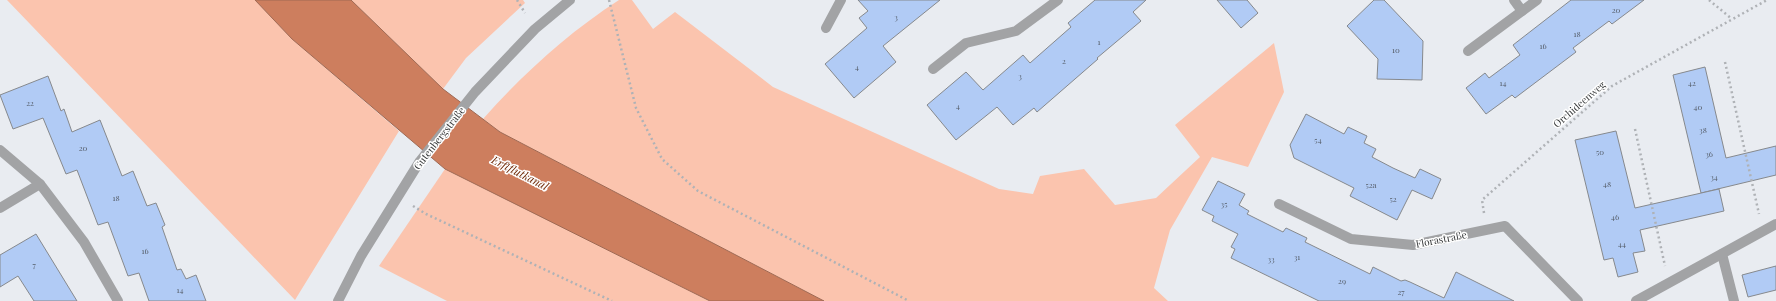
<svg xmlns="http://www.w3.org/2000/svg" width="1776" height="301" font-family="'Playfair Display',serif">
	<rect width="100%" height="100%" fill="#e9ecf1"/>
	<g fill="#fbc4ae">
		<polygon points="7,0 255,0 292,39 399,131 295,300"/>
		<polygon points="351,0 523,0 525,3 466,58 443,89"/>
		<path d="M619 0H632L653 29 675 12 773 87 999 189 1033 194 1040 176 1084 169 1115 205 1156 198 1200 157 1175 125 1274 43 1284 92 1248 167 1212 157 1170 230 1154 288 1168 301H824L500 132 483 119C523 74 568 33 619 0Z"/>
		<polygon points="445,169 710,301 447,301 379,266"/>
	</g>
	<polygon fill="#cd7e5e" stroke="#9f6953" points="255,0 351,0 443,89 500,132 824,301 710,301 445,169 292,39"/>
	<g fill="#b1cbf5" stroke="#86898d">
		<polygon points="858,0 940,0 883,46 896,62 854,98 825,64 867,28 859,18 868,11"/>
		<polygon points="1095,0 1146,0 1133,12 1141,21 1097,58 1098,59 1037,112 1034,108 1013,125 997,107 956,140 927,105 966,72 983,90 1023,55 1030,63 1071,27 1068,23"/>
		<polygon points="1217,0 1247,0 1258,13 1241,28"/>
		<polygon points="1374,0 1384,0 1423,41 1422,80 1377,79 1378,59 1347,26"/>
		<polygon points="1571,0 1644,0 1612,24 1609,21 1573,48 1576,52 1515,98 1512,95 1486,114 1466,88 1485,73 1489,78 1520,55 1513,45"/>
		<polygon points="1705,67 1726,158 1776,146 1776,175 1701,193 1673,75"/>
		<polygon points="48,76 61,111 64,109 72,132 100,120 122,176 133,171 147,206 156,203 165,225 162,227 177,270 181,269 186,279 196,275 206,301 149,301 139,273 128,276 108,222 98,225 77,170 66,174 43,118 13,129 0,95"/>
		<polygon points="1306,114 1344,134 1348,127 1367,136 1364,143 1376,149 1372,157 1393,168 1415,178 1420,169 1441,179 1432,199 1412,190 1397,220 1350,196 1354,188 1294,158 1290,145"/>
		<polygon points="1616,131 1635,208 1719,189 1724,211 1640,230 1645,251 1633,253 1638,272 1618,277 1613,258 1604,260 1575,140"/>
		<polygon points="1218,181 1245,194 1239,205 1249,211 1247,214 1283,232 1286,228 1307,238 1305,242 1370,274 1373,267 1401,281 1405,280 1410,282 1444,298 1456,272 1514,301 1319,301 1231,258 1235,249 1231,247 1238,234 1212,221 1214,216 1202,210"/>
		<polygon points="36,234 77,301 34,301 18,276 0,287 0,255"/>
		<polygon points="1776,266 1776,290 1748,297 1742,275"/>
	</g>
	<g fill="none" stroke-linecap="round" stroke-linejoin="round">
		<g stroke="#afb2b6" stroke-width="2.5" stroke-dasharray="2 3" stroke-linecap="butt">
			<polyline points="517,0 525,13"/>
			<polyline points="609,0 636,108 662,159 698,191 909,301"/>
			<polyline points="1709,0 1732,19"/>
			<polyline points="1725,62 1759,214"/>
			<polyline points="1635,129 1665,266"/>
			<polyline points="413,206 426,214 612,301"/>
			<polyline points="1484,213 1482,200 1612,86 1767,0"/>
		</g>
		<g stroke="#a2a3a5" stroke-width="10">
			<polyline points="1514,0 1522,11"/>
			<polyline points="1468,51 1537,0"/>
		</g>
		<g stroke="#a2a3a5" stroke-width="10">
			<polyline points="826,28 841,0"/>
			<polyline points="933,69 966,43 1016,31 1058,0"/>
			<polyline points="0,150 40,184 84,242 118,301"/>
			<polyline points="1279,204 1351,239 1413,245 1505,226 1578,301"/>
			<polyline points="0,208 40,184"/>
			<polyline points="1722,254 1734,301"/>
			<polyline points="338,301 361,256 420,161 475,92 535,29 570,0"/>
			<polyline points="1636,301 1776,224"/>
		</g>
	</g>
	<g text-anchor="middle" stroke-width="3" stroke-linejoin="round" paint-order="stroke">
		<g font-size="8" fill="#545c67">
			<text x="1616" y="13">20</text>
			<text x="896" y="20">3</text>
			<text x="1577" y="37">18</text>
			<text x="1099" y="45">1</text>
			<text x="1543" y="49">16</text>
			<text x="1396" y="53">10</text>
			<text x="1064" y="64">2</text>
			<text x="857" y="70">4</text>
			<text x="1020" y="79">3</text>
			<text x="1503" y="86">14</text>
			<text x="1692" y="86">42</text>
			<text x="30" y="106">22</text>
			<text x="958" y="109">4</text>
			<text x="1698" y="110">40</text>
			<text x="1703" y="133">38</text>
			<text x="1318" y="143">54</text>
			<text x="83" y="151">20</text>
			<text x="1600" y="155">50</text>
			<text x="1709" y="157">36</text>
			<text x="1714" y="180">34</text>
			<text x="1607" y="187">48</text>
			<text x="1371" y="188">52a</text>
			<text x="116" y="201">18</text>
			<text x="1393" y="202">52</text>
			<text x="1224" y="207">35</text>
			<text x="1615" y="220">46</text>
			<text x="1622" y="247">44</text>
			<text x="145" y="254">16</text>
			<text x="1297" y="260">31</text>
			<text x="1271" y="262">33</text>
			<text x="34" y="268">7</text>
			<text x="1342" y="284">29</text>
			<text x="180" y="293">14</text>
			<text x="1401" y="295">27</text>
		</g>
		<g font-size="10" fill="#353738" stroke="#fff">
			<text transform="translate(1579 104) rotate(-41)" y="4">Orchideenweg</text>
			<text transform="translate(439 138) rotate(-52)" y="4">Gutenbergstraße</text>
			<text transform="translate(1441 239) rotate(-11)" y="4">Florastraße</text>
		</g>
		<g font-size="11" font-style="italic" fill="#6c2500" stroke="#fff">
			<text transform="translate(520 173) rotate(27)" y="4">Erftflutkanal</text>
		</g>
	</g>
</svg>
